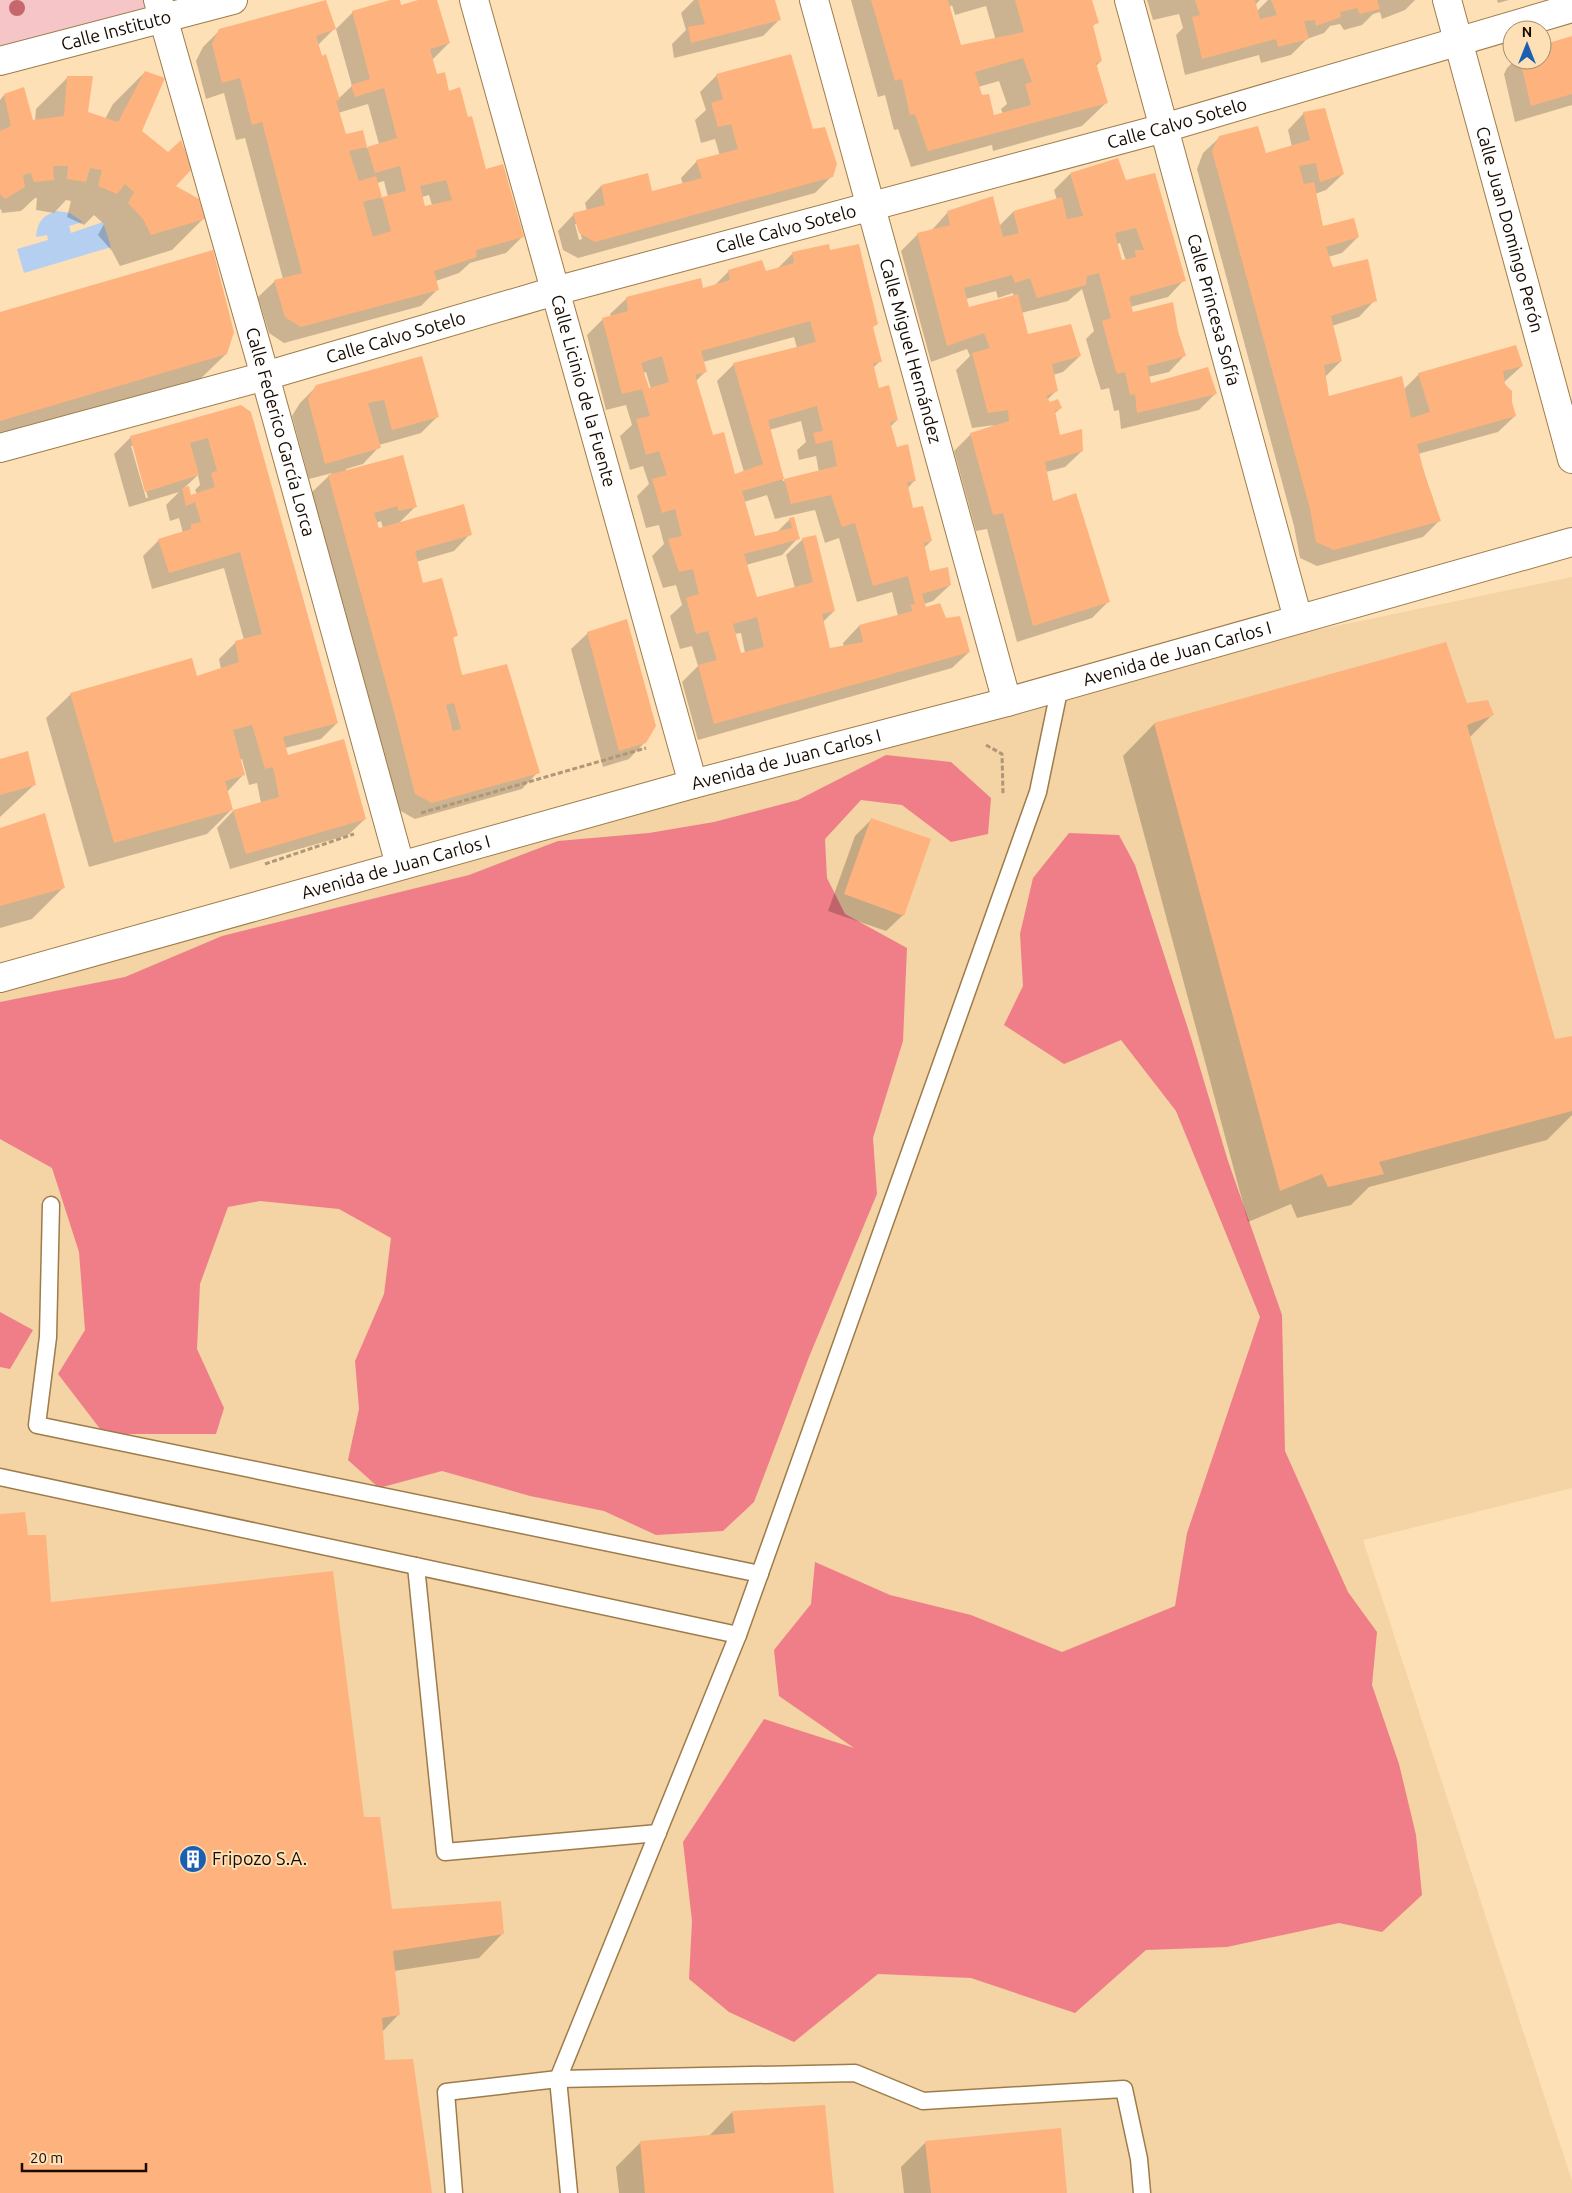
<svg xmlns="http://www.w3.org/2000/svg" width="1572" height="2193" font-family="Ubuntu,sans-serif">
	<rect width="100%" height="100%" fill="#fee0b6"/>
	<polygon fill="#f4d3a5" points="1572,577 1572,1488 1363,1540 1572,2181 1572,2193 0,2193 0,978 1086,678"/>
	<polygon fill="#f5c5c7" points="0,0 158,0 164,20 0,61"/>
	<g fill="#f07e88">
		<polygon points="886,755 951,762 991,798 988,834 951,842 902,805 861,800 825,839 827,878 845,914 907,948 903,1041 873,1138 877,1194 809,1357 754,1502 723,1531 656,1535 604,1511 530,1496 442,1471 379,1488 348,1460 359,1409 355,1361 384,1294 391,1238 339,1209 260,1201 228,1207 200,1284 197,1349 224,1408 216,1434 104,1434 58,1374 85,1330 79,1252 52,1168 0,1139 0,1002 125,977 222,936 469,875 558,841 649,833 714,822 798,800"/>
		<polygon points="1069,833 1119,835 1135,865 1191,1038 1228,1161 1282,1315 1285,1451 1348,1592 1377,1632 1372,1685 1399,1764 1416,1835 1422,1895 1382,1932 1339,1923 1227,1947 1146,1950 1075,2013 971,1978 878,1974 794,2042 729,2012 689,1979 692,1921 683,1842 764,1719 854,1748 779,1696 774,1650 811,1604 815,1562 890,1595 971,1615 1062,1652 1175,1606 1187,1533 1260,1317 1176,1111 1121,1040 1064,1064 1004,1025 1023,986 1020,934 1033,878"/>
		<polygon points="0,1312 33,1330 10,1369 0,1367"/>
	</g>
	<path fill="#b5cff1" d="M57 211 70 213 83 222 69 226 71 233 103 222 111 247 24 273 17 249 48 240 47 235 36 237C37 222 43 215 57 211Z"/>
	<g fill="#0003" fill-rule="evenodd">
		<path d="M395 0H399L400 6 423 0H436L449 43 432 60 437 76 449 92 485 170 523 236 506 253 470 263 459 273 436 281 438 289 421 306 284 343 269 333 258 297 275 281 283 279 245 138 236 140 224 93 206 99 196 61 203 47 220 30 334 29 318 45 338 99 352 86 336 29 353 12ZM368 104 379 144 366 148 362 132 345 136 338 113ZM384 181 388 197 381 198 377 183ZM429 195 432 205 424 207 422 197Z"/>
		<polygon points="694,0 774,0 779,20 763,36 674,58 672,44 686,30 681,13"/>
		<path d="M851 0H1091L1097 22 1092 27 1101 61 1096 66 1107 102 1082 126 993 151 992 145 911 167 898 129 894 130 885 95 878 97ZM952 5 955 15 986 6 996 41H992V39L960 46 949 8ZM999 81 1007 104 1001 109 1003 114 993 116 978 87Z"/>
		<polygon points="1147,0 1260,0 1255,5 1257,11 1268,0 1415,0 1405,10 1382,19 1380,12 1373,14 1362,25 1344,30 1340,24 1330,26 1324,33 1307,39 1291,55 1261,63 1259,55 1185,75 1176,35 1183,28 1179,14 1153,20"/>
		<polygon points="1497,0 1509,0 1498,3"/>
		<polygon points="1572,38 1572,105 1515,122 1504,74 1507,68 1515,60 1542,60 1542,46"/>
		<polygon points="145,72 140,131 174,187 204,218 172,250 120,266 112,251 98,235 104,224 94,215 84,225 67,217 71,201 66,200 54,213 36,210 37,198 35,198 21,211 2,213 1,209 0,210 0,100 4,95 32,121 35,121 36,109 67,78 87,113 105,119 113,104"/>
		<path d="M717 75 812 131 832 176 815 193 578 258 563 250 558 231 574 214 587 211 585 203 601 186 652 193 683 185 681 178 697 161 720 156 715 139 701 143 695 120 706 110 700 92ZM575 224H578L582 239 579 240Z"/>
		<polygon points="1304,113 1343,174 1326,190 1315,194 1322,228 1358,237 1342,253 1328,257 1332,268 1375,300 1359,317 1332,326 1341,361 1325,377 1328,397 1403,390 1419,374 1522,366 1503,383 1515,416 1498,432 1418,454 1440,520 1423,537 1317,566 1300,558 1294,526 1197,169 1203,153 1220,137 1265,155 1292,147 1288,130"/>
		<path d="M1070 174 1125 182 1184 280 1168 297 1130 307 1132 314 1177 331 1185 355 1169 372 1148 377 1150 385 1215 394 1199 410 1121 429 1119 410 1114 411 1109 388 1101 390 1093 364 1086 339 1094 331 1082 289 1068 301 1021 313 1027 335 1080 356 1063 372 1053 375 1056 391 1047 400 1049 404 1061 408 1054 414 1059 436 1082 451 1065 467 1046 472 1053 502 1108 602 1092 618 1017 642 987 529 976 531 954 451 971 434 995 425 972 428 956 370 970 356 967 349 931 362 901 251 918 234 931 231 948 212 999 226 1013 212 1057 200 1054 190ZM1120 243 1126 261H1121L1117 244ZM996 291 998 298 1013 293 1014 297 968 308 966 299Z"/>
		<path d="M829 251 872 328 880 361 873 368 878 390 897 420 890 427 896 449 915 480 907 489 912 510 931 541 924 548 929 572 950 585 933 601 924 604 925 608 945 620 969 652 952 668 698 740 682 682 698 666 692 646 680 649 670 616 682 605 676 585 663 588 652 556 664 544 659 525 646 528 637 496 649 484 643 466 630 470 620 436 632 425 626 405 606 410 587 335 603 319 611 317 610 314 627 298 702 290 713 287 729 271 765 273 776 270 792 254ZM794 337 797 348 734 364 717 381 744 472 734 476 713 437 696 381 705 372 703 362ZM646 372 651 389 648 390 643 373ZM801 421 806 442 797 450 799 460 816 456 819 472 783 481 769 430ZM767 495 775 519 815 510 825 543 839 538 857 602 892 592 898 616 859 626 843 643 844 647 829 649 823 622 834 611 803 539 786 555 795 588 756 599 746 565 782 555 798 538 790 519 776 533 754 537 744 502ZM741 633 745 653 740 654 735 634Z"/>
		<polygon points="0,313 226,354 194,385 0,443"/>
		<path d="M421 357 437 417 421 433 379 445V447L363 464 346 469V471L415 507 398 524 470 534 454 551 416 562 422 585 456 635 452 639 462 676 538 772 522 789 415 819 399 810 312 492 332 473 309 479 292 416 300 403 317 386ZM381 521 383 528 378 529 376 523Z"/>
		<path d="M241 406 337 723 321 739 285 748 287 757 365 819 348 835 230 869 217 828 233 811 261 803 257 783 249 785 242 759 239 760 243 775 227 792 231 810 207 834 89 867 46 718 71 694 196 678 221 669 219 659 236 642 244 640 224 568 152 589 143 556 159 540 183 533 179 518 170 521 166 505 179 492 129 507 114 454 131 437ZM131 446H134L148 498H146ZM198 475 200 485 195 490 197 494 191 496 183 489Z"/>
		<polygon points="588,633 645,742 629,759 603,767 571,649"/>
		<polygon points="1446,643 1466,704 1492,715 1469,738 1554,1040 1572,1037 1572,1115 1547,1140 1369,1187 1351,1205 1297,1218 1291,1204 1248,1222 1123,756 1154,724"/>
		<polygon points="0,761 34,785 0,817"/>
		<polygon points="872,819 903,915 886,931 828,911 855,836"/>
		<polygon points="0,829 63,888 32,919 0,928"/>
		<polygon points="0,1515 27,1537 49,1604 363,1819 391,1910 503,1933 479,1958 394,1971 399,2014 382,2032 383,2062 430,2193 0,2193"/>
		<polygon points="732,2112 833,2193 619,2193 616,2167 640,2143 709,2136"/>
		<polygon points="1059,2130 1066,2193 904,2193 901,2167 925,2143"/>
	</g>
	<g fill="#feb37e" fill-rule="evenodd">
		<path d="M326 0 336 29 316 36 322 56 326 54 340 100 336 101 346 134 363 130 367 147 349 151 359 181 376 176 382 197 406 191 400 166 375 173 367 147 397 138 384 88 355 97 351 85 370 79 352 11 390 0H400L401 5 418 0H437L450 43 430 49 437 74 445 72 449 91 460 87 468 117 472 116 486 169 503 164 524 237 476 250 477 257 434 271 439 290 301 327 285 317 274 280 302 273 262 122 252 125 240 78 222 83 212 44 219 29ZM446 180 452 200 425 206 420 186ZM382 197 391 231 373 237 363 202Z"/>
		<polygon points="698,0 775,0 781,20 691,43 688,27 705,24"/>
		<path d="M871 0H948L961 45 1024 32 1015 0H1092L1099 23 1093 25 1102 61 1096 63 1108 103 928 151 915 114 910 115 902 79 895 81ZM1023 58 1032 82 1025 84 1031 105 994 115 989 94 982 95 975 72Z"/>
		<polygon points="1195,0 1255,0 1260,19 1277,15 1271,0 1377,0 1380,9 1360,14 1357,8 1340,12 1341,17 1316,26 1315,20 1304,21 1309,39 1278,47 1276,39 1202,59 1192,17 1200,15"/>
		<polygon points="1572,36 1572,94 1531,106 1520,60 1542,60 1542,45"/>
		<polygon points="791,54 813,129 825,127 837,164 833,177 595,242 579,233 573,213 605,205 601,185 648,173 652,191 702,178 696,160 738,149 731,124 718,127 711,103 723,99 716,74"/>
		<polygon points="145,71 165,78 142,131 168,152 181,140 192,169 176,186 199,199 205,219 151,235 143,219 128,203 134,192 125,184 117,194 98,186 102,170 90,168 86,182 67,179 68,166 53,166 54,180 34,182 31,173 23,175 25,187 5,199 0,194 0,131 11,126 4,94 24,87 33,120 64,116 67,76 93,76 88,112 118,122"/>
		<polygon points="1325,108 1344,174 1320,182 1316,163 1299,166 1304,184 1314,182 1323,226 1354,218 1359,237 1326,247 1333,267 1368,259 1377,301 1331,316 1342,361 1324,365 1329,396 1402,376 1411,418 1430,412 1418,373 1516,345 1523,366 1503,371 1505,384 1512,391 1512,402 1516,416 1417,444 1425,476 1441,521 1334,550 1316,542 1310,509 1212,151 1219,136 1258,126 1266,153 1310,140 1303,112"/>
		<path d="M1118 158 1126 180 1155 173 1186 281 1129 297 1133 312 1173 302 1178 331 1186 356 1147 366 1151 383 1208 367 1217 394 1137 413 1135 394 1130 395 1125 372 1117 374 1109 347 1102 321 1111 318 1099 273 1087 276 1086 285 1037 298 1030 278 1015 283 1012 275 964 288 969 307 1018 294 1028 334 1071 324 1081 356 1052 364 1058 391 1046 396 1050 402 1058 399 1062 408 1055 411 1060 435 1082 429 1083 451 1045 462 1053 501 1076 493 1110 602 1033 626 1003 513 993 515 970 433 1009 421 1008 410 988 413 972 353 990 348 984 333 947 346 917 233 950 225 947 211 993 196 1003 237 1019 233 1013 211 1062 197 1067 219 1083 216 1070 173ZM1136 228 1144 250H1135L1136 257 1122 260 1115 233Z"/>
		<path d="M829 244 830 250 859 244 878 324 873 327 882 362 873 363 879 388 889 385 898 420 890 422 897 447 908 444 916 481 907 482 913 508 923 506 932 541 924 543 930 571 948 567 951 585 922 594 926 607 940 603 946 618 960 616 970 652 714 724 698 665 717 660 708 631 696 634 686 598 699 594 693 569 679 572 668 539 682 536 675 509 662 513 652 479 667 475 659 451 646 455 636 419 650 416 642 389 622 394 602 318 628 311 626 297 701 278 703 288 730 280 728 270 762 260 766 271 794 263 792 252ZM810 321 816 342 733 363 763 464 735 474 724 432 713 435 695 375 707 372 701 351ZM662 356 669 382 649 388 641 363ZM817 406 823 431 813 433 816 444 832 440 837 466 784 479 791 504 831 495 842 527 855 523 873 586 908 576 915 604 910 605 913 611 859 625 863 642 830 648 822 614 835 611 816 535 802 538 813 582 757 597 744 554 800 539 794 517 789 518 792 528 755 536 742 491 784 479 768 420ZM757 617 764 647 741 653 733 624Z"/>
		<polygon points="213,250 234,332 227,354 0,421 0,312"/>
		<polygon points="422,356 439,417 392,430 384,400 368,403 381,448 325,464 308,399 316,385"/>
		<path d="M241 405 251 412 338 723 283 737 288 755 344 739 366 819 246 854 233 810 114 843 70 693 192 658 197 676 239 662 235 641 262 634 240 552 169 573 158 539 191 529V524L201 522 195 502 186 506 182 488 189 486 191 495 215 487 211 473 217 471 208 438 190 443 199 475 145 492 130 436ZM252 725 265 769 273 767 279 797 233 810 225 781 245 775 233 730Z"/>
		<path d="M403 455 417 507 399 511 397 506 374 513 379 528 464 504 472 535 415 551 423 583 442 578 458 636 453 637 462 675 507 664 540 773 432 803 415 794 396 719 328 475ZM454 703 461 729 453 731 446 705Z"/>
		<polygon points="627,619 656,726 646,743 619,751 587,632"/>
		<polygon points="1446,642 1467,703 1488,700 1494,715 1467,725 1555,1039 1572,1036 1572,1111 1379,1162 1384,1174 1328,1187 1322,1174 1280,1191 1154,723"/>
		<polygon points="28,751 36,785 0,795 0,759"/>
		<polygon points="45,813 65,888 0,906 0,828"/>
		<polygon points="871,818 931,839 904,916 844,894"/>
		<polygon points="25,1512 28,1535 46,1535 51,1602 333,1571 364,1817 380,1817 392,1909 501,1901 504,1934 393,1951 400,2015 382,2018 385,2060 413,2059 432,2193 0,2193 0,1514"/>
		<polygon points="825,2105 834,2193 645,2193 640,2141 735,2133 732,2111"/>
		<polygon points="1061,2128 1067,2193 931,2193 925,2141"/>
	</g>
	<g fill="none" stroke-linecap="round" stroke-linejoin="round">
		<g stroke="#9e7c4a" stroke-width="19">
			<g id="service">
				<polyline points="51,1205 48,1337 37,1425 760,1574"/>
				<polyline points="0,1477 738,1635"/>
				<polyline points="416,1566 445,1852 658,1833"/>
				<polyline points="454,2193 446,2092 558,2079 855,2073 923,2101 1124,2089 1139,2159 1142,2193"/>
				<polyline points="569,2193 558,2079 738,1635 1038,792 1060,686"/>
			</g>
		</g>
		<g stroke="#9e7c4a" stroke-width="30">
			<g id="minor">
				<path id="s1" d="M158 0 265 376 400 865"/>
				<path id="s2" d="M474 0 693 784"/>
				<path id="s3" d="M814 0 1007 702"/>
				<path id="s4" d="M1129 0 1298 619"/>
				<path id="s5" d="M1447 0 1572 459"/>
				<path id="s6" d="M0 61 233 0"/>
				<path id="s7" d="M0 448 265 376 555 291 1164 128 1572 8"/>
			</g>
		</g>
		<g stroke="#9e7c4a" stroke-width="30">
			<g id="tertiary">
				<path id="s8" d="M0 978 693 784 1007 702 1572 542"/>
			</g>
		</g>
		<g stroke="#af9778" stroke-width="3" stroke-dasharray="5 2.5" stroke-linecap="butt">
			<polyline points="986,745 1002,754 1003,794"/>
			<polyline points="421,813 646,748"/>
			<polyline points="265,864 354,834"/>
		</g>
		<use href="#service" stroke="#fff" stroke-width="16"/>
		<use href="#minor" stroke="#fff" stroke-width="28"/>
		<use href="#tertiary" stroke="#fff" stroke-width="28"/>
	</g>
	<circle fill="#c5676c" cx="17" cy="8" r="8"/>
	<defs>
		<g id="building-disc" transform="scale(1.4375)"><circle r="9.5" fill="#1c5fb0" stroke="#fee0b6"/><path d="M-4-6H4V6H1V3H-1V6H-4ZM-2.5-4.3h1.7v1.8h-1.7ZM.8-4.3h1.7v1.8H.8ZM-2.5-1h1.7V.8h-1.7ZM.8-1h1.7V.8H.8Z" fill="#fff"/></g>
	</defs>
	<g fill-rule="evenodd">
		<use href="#building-disc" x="193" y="1859"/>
	</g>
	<g text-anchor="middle" stroke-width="4" stroke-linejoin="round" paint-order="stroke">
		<g font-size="18" fill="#170b00" stroke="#fee0b6">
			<text dy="6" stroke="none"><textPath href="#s6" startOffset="120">Calle Instituto</textPath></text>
			<text dy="6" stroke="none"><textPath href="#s7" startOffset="1221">Calle Calvo Sotelo</textPath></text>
			<text dy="6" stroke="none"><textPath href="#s7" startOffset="816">Calle Calvo Sotelo</textPath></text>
			<text dy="6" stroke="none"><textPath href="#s5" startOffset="238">Calle Juan Domingo Perón</textPath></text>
			<text dy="6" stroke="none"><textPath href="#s4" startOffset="321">Calle Princesa Sofía</textPath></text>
			<text dy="6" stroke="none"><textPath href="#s7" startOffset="411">Calle Calvo Sotelo</textPath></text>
			<text dy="6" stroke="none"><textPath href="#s3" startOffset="364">Calle Miguel Hernández</textPath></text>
			<text dy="6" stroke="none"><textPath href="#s2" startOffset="406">Calle Licinio de la Fuente</textPath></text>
			<text dy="6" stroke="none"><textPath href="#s1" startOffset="449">Calle Federico García Lorca</textPath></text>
			<text dy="6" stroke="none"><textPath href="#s8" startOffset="1221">Avenida de Juan Carlos I</textPath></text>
			<text dy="6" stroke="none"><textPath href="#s8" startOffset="816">Avenida de Juan Carlos I</textPath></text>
			<text dy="6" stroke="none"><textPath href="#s8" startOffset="411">Avenida de Juan Carlos I</textPath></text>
		</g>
		<g font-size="18" fill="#170b00" stroke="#fee0b6" text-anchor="start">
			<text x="212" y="1865">Fripozo S.A.</text>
		</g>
	</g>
	<g transform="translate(1527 45)"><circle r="24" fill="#fee0b6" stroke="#a28b6d"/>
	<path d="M0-4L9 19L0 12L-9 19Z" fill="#1c5fb0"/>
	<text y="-8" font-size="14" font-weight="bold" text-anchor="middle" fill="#170b00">N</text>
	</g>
	<path d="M22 2163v8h124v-8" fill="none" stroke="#170b00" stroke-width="2.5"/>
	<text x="30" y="2163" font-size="15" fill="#170b00" stroke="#fee0b6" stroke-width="4" paint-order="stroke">20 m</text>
</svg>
